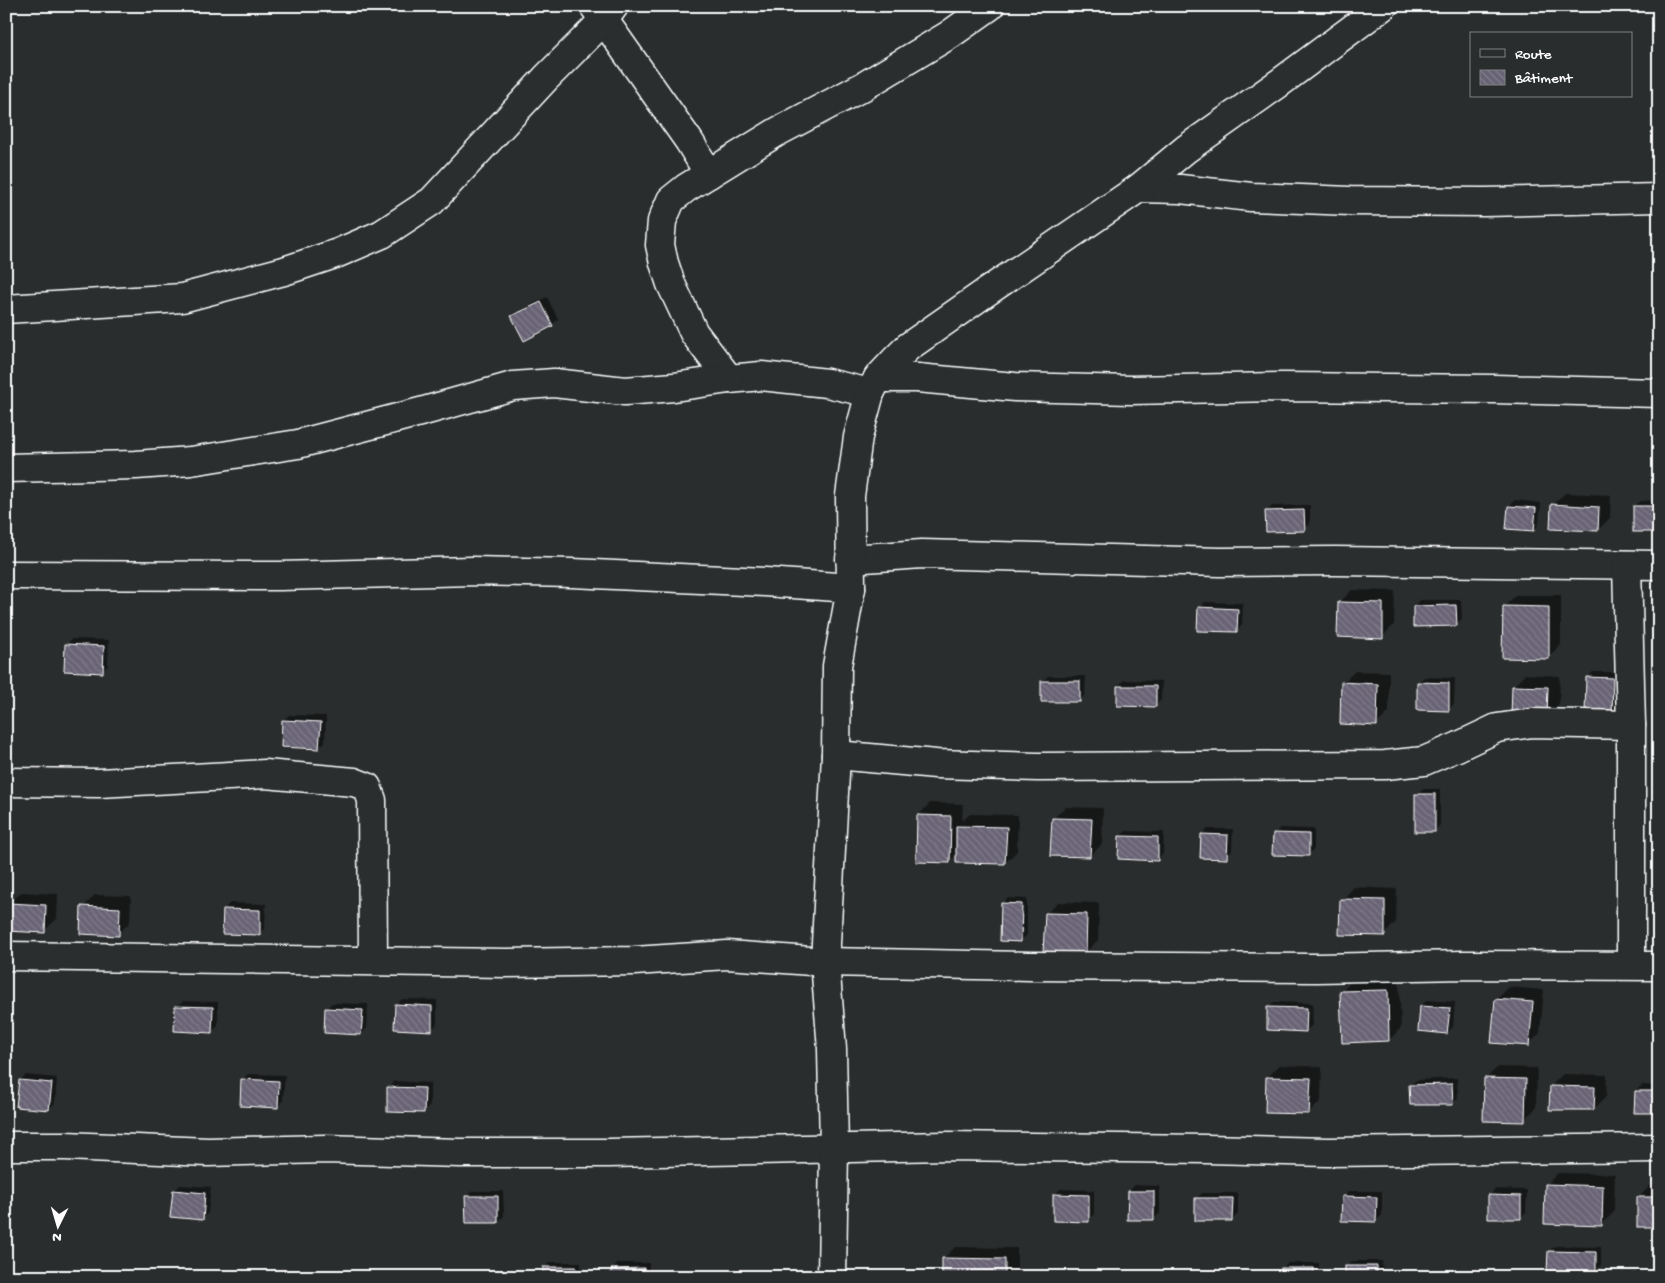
<svg xmlns="http://www.w3.org/2000/svg" width="1665" height="1283" font-family="'Gochi Hand',sans-serif">
	<defs>
		<pattern id="building-back-hatch" width="6" height="6" patternUnits="userSpaceOnUse" patternTransform="scale(1.25)"><rect width="6" height="6" fill="#696475"/><path d="M-1 5l2 2M0 0l6 6M5-1l2 2" fill="none" stroke="#807b8a"/></pattern>
	</defs>
	<rect width="100%" height="100%" fill="#2a2d2e"/>
	<filter id="ink" filterUnits="userSpaceOnUse"><feTurbulence type="fractalNoise" baseFrequency=".02" numOctaves="2"/><feDisplacementMap in="SourceGraphic" scale="10" xChannelSelector="R" yChannelSelector="G"/><feConvolveMatrix kernelMatrix="1 2 1 2 8 2 1 2 1" color-interpolation-filters="sRGB"/></filter>
	<g filter="url(#ink)">
		<g fill="#0007">
			<polygon points="547,297 558,319 552,325 513,317 519,311"/>
			<polygon points="1565,493 1611,495 1610,518 1598,530 1552,505"/>
			<polygon points="1515,500 1541,503 1539,524 1534,530 1509,506"/>
			<polygon points="1659,500 1659,530 1634,506 1640,501"/>
			<polygon points="1310,505 1310,524 1304,530 1267,512 1272,506"/>
			<polygon points="1352,590 1395,591 1394,625 1382,637 1340,602"/>
			<polygon points="1516,595 1561,595 1561,645 1548,658 1504,607"/>
			<polygon points="1420,600 1461,600 1462,619 1456,625 1414,606"/>
			<polygon points="1205,602 1243,603 1242,625 1237,631 1200,608"/>
			<polygon points="72,639 109,640 108,666 102,671 66,644"/>
			<polygon points="1355,671 1389,672 1389,712 1377,724 1342,683"/>
			<polygon points="1593,672 1618,672 1617,709 1612,714 1587,678"/>
			<polygon points="1525,674 1560,676 1559,704 1546,716 1513,687"/>
			<polygon points="1048,676 1086,676 1085,695 1079,701 1042,682"/>
			<polygon points="1424,677 1455,678 1454,704 1449,710 1418,683"/>
			<polygon points="1124,680 1162,681 1161,700 1155,706 1118,686"/>
			<polygon points="289,715 326,716 325,742 319,747 283,720"/>
			<polygon points="1422,789 1440,789 1440,825 1434,831 1417,795"/>
			<polygon points="930,803 963,804 962,821 970,814 1018,815 1017,851 1005,863 957,854 949,862 918,816"/>
			<polygon points="1065,807 1103,808 1102,844 1090,856 1053,819"/>
			<polygon points="1280,828 1314,829 1314,849 1308,855 1274,834"/>
			<polygon points="1208,829 1233,829 1232,851 1226,857 1202,834"/>
			<polygon points="1126,831 1164,832 1163,854 1157,859 1120,836"/>
			<polygon points="1354,887 1397,889 1396,922 1384,935 1342,900"/>
			<polygon points="21,892 58,894 57,919 44,931 9,904"/>
			<polygon points="95,895 131,896 130,922 118,934 83,907"/>
			<polygon points="1008,898 1027,899 1027,935 1021,940 1002,904"/>
			<polygon points="1058,902 1099,903 1098,940 1086,952 1046,914"/>
			<polygon points="230,903 266,904 265,928 259,934 224,909"/>
			<polygon points="1399,978 1401,1028 1389,1040 1341,992 1354,979"/>
			<polygon points="1509,987 1544,990 1540,1033 1528,1045 1496,1000"/>
			<polygon points="402,999 437,1000 437,1024 431,1030 396,1005"/>
			<polygon points="1427,1000 1455,1002 1453,1027 1447,1033 1421,1006"/>
			<polygon points="183,1001 218,1002 218,1026 212,1031 177,1007"/>
			<polygon points="1274,1002 1313,1003 1312,1025 1306,1031 1269,1008"/>
			<polygon points="332,1003 368,1004 367,1028 361,1034 326,1009"/>
			<polygon points="1279,1065 1322,1067 1321,1101 1309,1113 1267,1078"/>
			<polygon points="1498,1067 1537,1068 1536,1108 1524,1120 1485,1079"/>
			<polygon points="248,1074 285,1075 283,1101 278,1107 242,1080"/>
			<polygon points="1563,1074 1607,1075 1606,1097 1594,1109 1551,1086"/>
			<polygon points="26,1075 57,1078 55,1103 49,1109 20,1080"/>
			<polygon points="1457,1078 1458,1098 1452,1103 1410,1086 1416,1080"/>
			<polygon points="394,1081 430,1083 430,1106 424,1112 389,1087"/>
			<polygon points="1642,1085 1659,1086 1659,1112 1636,1091"/>
			<polygon points="1558,1173 1615,1174 1614,1212 1602,1224 1546,1185"/>
			<polygon points="180,1185 211,1187 208,1213 202,1219 174,1191"/>
			<polygon points="1135,1185 1160,1186 1160,1213 1154,1219 1129,1191"/>
			<polygon points="1651,1185 1659,1185 1659,1226 1639,1197"/>
			<polygon points="1060,1189 1094,1190 1094,1215 1088,1221 1055,1195"/>
			<polygon points="1495,1189 1527,1190 1526,1212 1520,1218 1490,1195"/>
			<polygon points="473,1191 503,1191 504,1216 498,1222 467,1197"/>
			<polygon points="1349,1191 1382,1191 1382,1215 1376,1221 1343,1197"/>
			<polygon points="1202,1193 1238,1193 1238,1214 1232,1220 1196,1199"/>
			<polygon points="1555,1246 1601,1247 1601,1265 1595,1271 1549,1251"/>
			<polygon points="955,1247 1017,1248 1017,1276 943,1277 943,1259"/>
			<polygon points="1352,1261 1382,1261 1383,1277 1346,1277 1346,1267"/>
			<polygon points="550,1262 581,1262 581,1277 545,1277 545,1268"/>
			<polygon points="618,1263 649,1263 649,1277 613,1277 613,1269"/>
			<polygon points="1288,1263 1319,1263 1319,1277 1282,1277 1282,1269"/>
			<polygon points="1639,1269 1659,1270 1659,1277 1633,1275"/>
		</g>
		<g fill="url(#building-back-hatch)" stroke="#fff">
			<polygon points="541,302 553,326 524,341 511,316"/>
			<polygon points="1551,504 1599,507 1598,531 1550,529"/>
			<polygon points="1508,506 1536,508 1534,531 1506,529"/>
			<rect x="1633" y="506" width="26" height="26"/>
			<polygon points="1304,510 1305,531 1266,532 1265,511"/>
			<polygon points="1338,602 1383,603 1383,639 1337,637"/>
			<polygon points="1456,605 1457,626 1413,627 1413,606"/>
			<polygon points="1503,606 1549,607 1549,659 1502,658"/>
			<polygon points="1198,607 1238,609 1237,632 1197,631"/>
			<polygon points="65,644 104,646 103,673 64,671"/>
			<polygon points="1586,677 1613,678 1612,716 1585,715"/>
			<rect x="1041" y="681" width="39" height="21"/>
			<polygon points="1341,682 1378,684 1377,726 1340,724"/>
			<polygon points="1417,682 1449,683 1449,711 1417,710"/>
			<polygon points="1117,686 1156,686 1156,707 1117,706"/>
			<polygon points="1512,686 1548,687 1547,717 1511,717"/>
			<polygon points="282,720 321,722 319,749 281,747"/>
			<rect x="1415" y="794" width="20" height="38"/>
			<polygon points="917,815 951,816 950,863 916,862"/>
			<polygon points="1052,818 1092,819 1090,857 1050,856"/>
			<polygon points="956,826 1007,827 1005,864 956,863"/>
			<polygon points="1273,833 1309,834 1309,856 1272,855"/>
			<polygon points="1201,834 1228,835 1227,859 1200,858"/>
			<polygon points="1119,836 1158,837 1158,861 1118,859"/>
			<polygon points="1340,899 1385,900 1385,936 1339,935"/>
			<polygon points="8,903 46,905 45,933 6,931"/>
			<polygon points="1001,903 1022,904 1021,942 1000,941"/>
			<polygon points="81,906 120,908 119,936 80,934"/>
			<polygon points="223,909 260,910 260,935 222,934"/>
			<polygon points="1045,913 1087,914 1086,954 1043,953"/>
			<polygon points="1388,990 1389,1041 1342,1043 1340,991"/>
			<polygon points="1495,999 1533,1002 1529,1046 1491,1043"/>
			<polygon points="395,1004 432,1006 432,1031 394,1029"/>
			<polygon points="175,1006 213,1007 212,1033 174,1031"/>
			<polygon points="1420,1006 1450,1008 1447,1034 1418,1031"/>
			<polygon points="1267,1007 1307,1008 1306,1032 1267,1030"/>
			<polygon points="325,1008 363,1010 361,1035 324,1033"/>
			<polygon points="1266,1077 1311,1078 1309,1114 1265,1113"/>
			<polygon points="1484,1078 1526,1079 1525,1122 1483,1121"/>
			<polygon points="241,1079 279,1081 278,1108 240,1106"/>
			<polygon points="19,1080 52,1083 49,1110 16,1107"/>
			<polygon points="1452,1084 1453,1105 1410,1105 1409,1085"/>
			<polygon points="1550,1086 1595,1087 1594,1110 1549,1110"/>
			<polygon points="387,1087 425,1088 424,1113 387,1112"/>
			<polygon points="1635,1091 1659,1091 1659,1113 1634,1113"/>
			<polygon points="1545,1184 1603,1186 1602,1226 1544,1224"/>
			<polygon points="173,1190 205,1193 203,1220 170,1217"/>
			<polygon points="1128,1191 1154,1191 1154,1220 1127,1220"/>
			<polygon points="1053,1194 1089,1195 1089,1222 1053,1221"/>
			<polygon points="1488,1195 1521,1196 1521,1219 1488,1219"/>
			<polygon points="465,1196 498,1196 498,1223 466,1223"/>
			<polygon points="1342,1196 1377,1197 1376,1222 1341,1221"/>
			<rect x="1637" y="1197" width="22" height="30"/>
			<polygon points="1195,1198 1233,1198 1232,1221 1195,1221"/>
			<polygon points="1548,1251 1596,1252 1596,1272 1547,1271"/>
			<polygon points="942,1258 1005,1259 1005,1277 942,1277"/>
			<rect x="1345" y="1266" width="32" height="11"/>
			<rect x="543" y="1267" width="33" height="10"/>
			<polygon points="644,1268 644,1277 611,1277 611,1269"/>
			<rect x="1281" y="1268" width="33" height="9"/>
			<polygon points="1632,1274 1659,1275 1659,1277 1632,1277"/>
		</g>
		<g fill="none" stroke-linecap="round" stroke-linejoin="round">
			<g stroke="#fff" stroke-width="31">
				<g id="minor">
					<polyline points="594,6 689,141 709,174"/>
					<polyline points="1139,188 1180,189 1251,197 1350,201 1484,202 1659,198"/>
					<polyline points="6,309 182,298 284,271 338,253 382,234 432,201 546,78 603,21 614,6"/>
					<polyline points="878,378 917,378 1015,387 1131,390 1283,387 1494,389 1659,393"/>
					<polyline points="870,393 827,383 761,376 729,379 694,333 671,284 664,263 660,245 662,221 671,200 686,188 777,132 864,86 949,35 990,6"/>
					<polyline points="6,468 136,465 191,461 241,453 298,444 424,411 513,386 554,383 625,391 674,387 729,379"/>
					<polyline points="850,559 922,554 1220,562 1335,561 1659,565"/>
					<polyline points="1627,565 1631,725 1631,965"/>
					<polyline points="851,588 850,496 858,437 870,393 878,378 894,361 908,347 985,293 1139,188 1186,149 1278,84 1383,6"/>
					<polyline points="836,755 936,764 1038,767 1385,765 1424,761 1457,747 1497,728 1532,723 1631,725"/>
					<polyline points="6,782 99,783 265,774 354,782 367,787 372,800 373,960"/>
					<polyline points="6,956 507,963 634,961 727,955 825,962 1030,966 1317,968 1464,965 1659,966"/>
					<polyline points="6,1146 65,1146 208,1152 325,1149 460,1153 609,1153 946,1146 1207,1149 1328,1152 1659,1148"/>
				</g>
			</g>
			<g stroke="#fff" stroke-width="31">
				<polyline id="tertiary" points="6,575 280,576 472,571 572,573 765,582 851,588 837,666 836,755 825,962 832,1049 834,1148 832,1277"/>
			</g>
			<use href="#minor" stroke="#2a2d2e" stroke-width="28"/>
			<use href="#tertiary" stroke="#2a2d2e" stroke-width="28"/>
		</g>
	</g>
	<rect width="1665" height="1283" fill="none" stroke="#2a2d2e" stroke-width="25"/>
	<rect x="12" y="12" width="1640" height="1258" fill="none" stroke="#fff" stroke-width="2" filter="url(#ink)"/>
	<rect x="1470" y="32" width="162" height="65" fill="#2a2d2e" stroke="#7f8182"/>
	<rect x="1480" y="49" width="25" height="8" fill="#2a2d2e" stroke="#7f8182"/>
	<text x="1515" y="58" font-size="15" fill="#ffffff">Route</text>
	<rect x="1480" y="70" width="25" height="15" fill="url(#building-back-hatch)" stroke="#7f8182"/>
	<text x="1515" y="82" font-size="15" fill="#ffffff">Bâtiment</text>
	<g transform="translate(58 1226) rotate(185)" stroke="#2a2d2e" stroke-width="4" paint-order="stroke">
	<path d="M0-4L9 19L0 12L-9 19Z" fill="#ffffff"/>
	<text y="-8" font-size="14" font-weight="bold" text-anchor="middle" fill="#ffffff">N</text>
	</g>
</svg>
